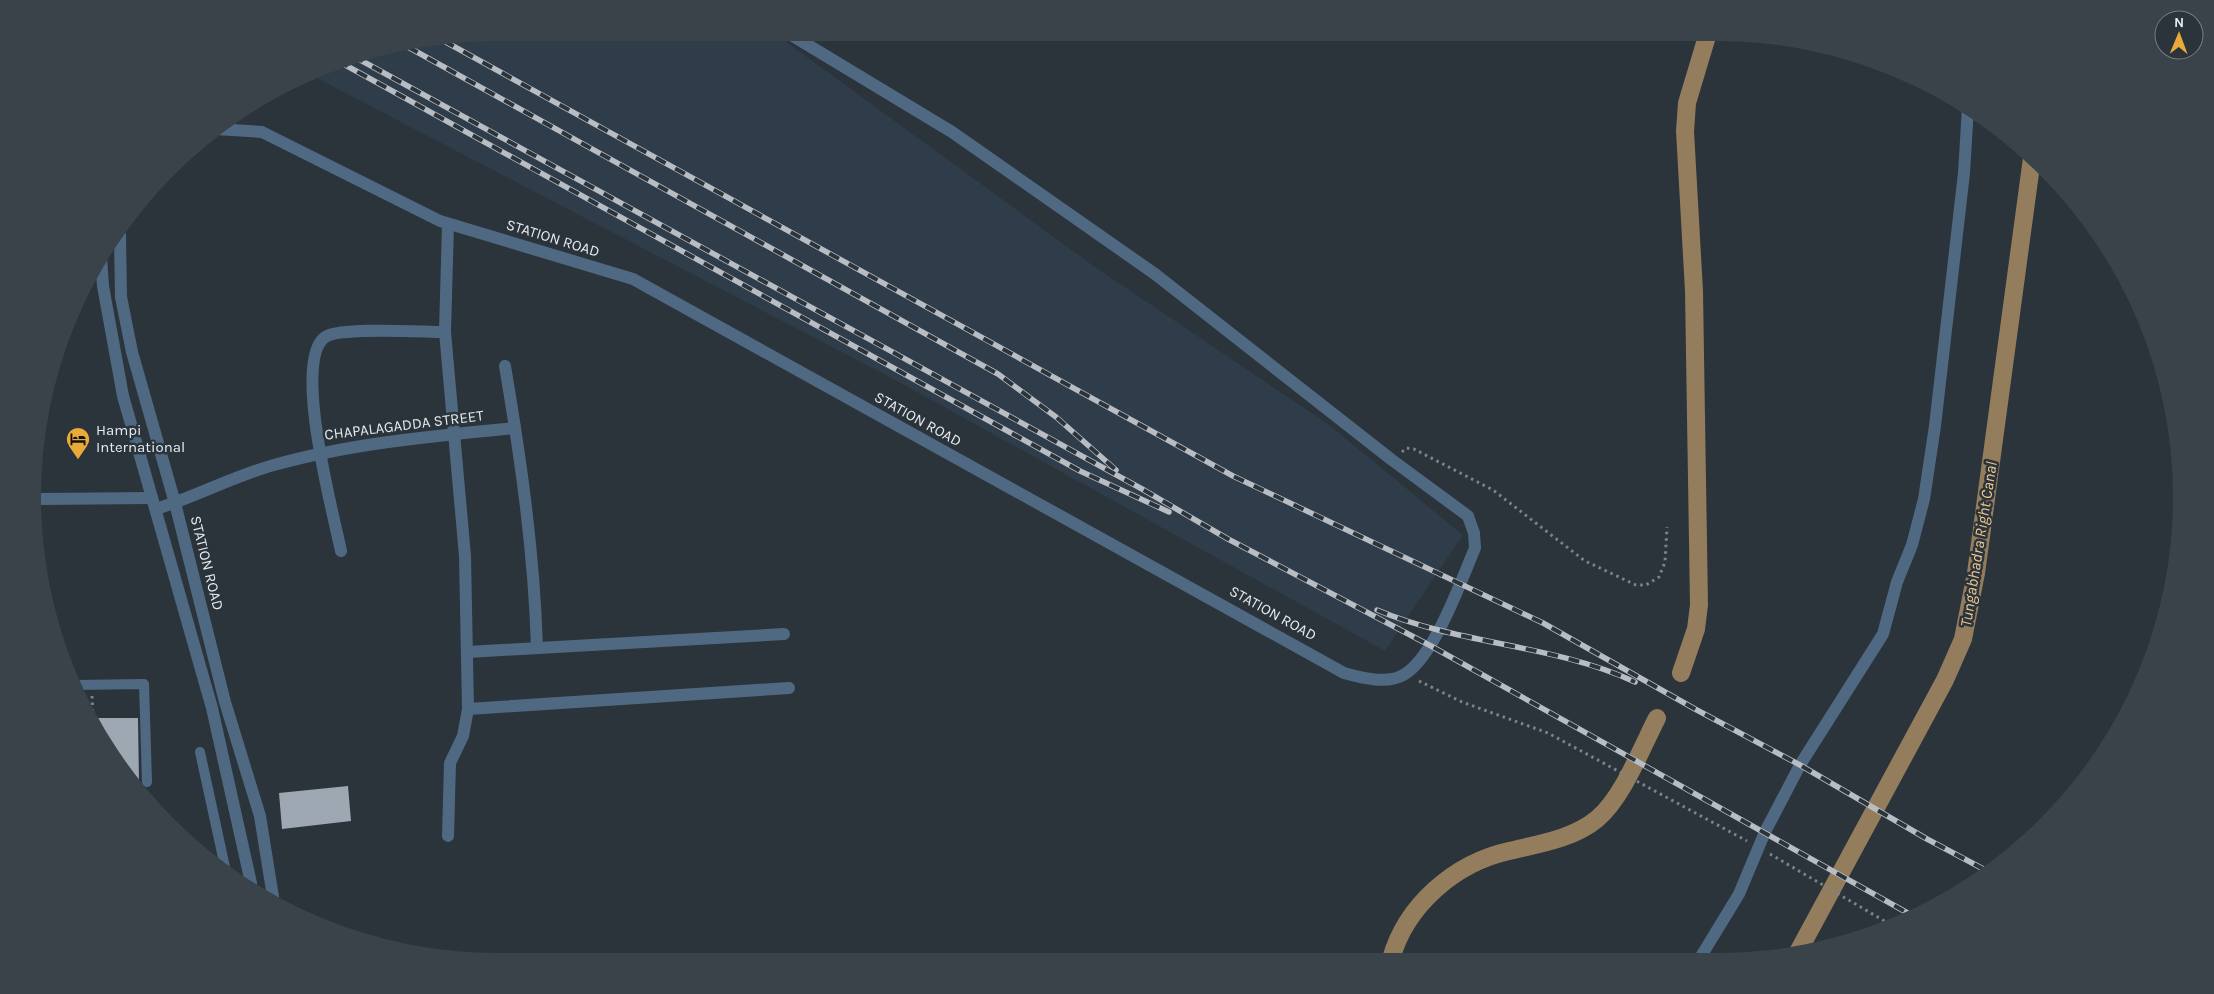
<svg xmlns="http://www.w3.org/2000/svg" width="2214" height="994" font-family="Karla,sans-serif">
	<rect width="100%" height="100%" fill="#2b333b"/>
	<polygon fill="#2f3c49" points="497,33 774,33 1095,267 1328,424 1463,535 1385,651 897,381 309,74 347,57"/>
	<g fill="none" stroke-linecap="round" stroke-linejoin="round">
		<g stroke="#937d5c" stroke-width="18">
			<polyline points="1681,673 1696,629 1699,605 1694,291 1685,131 1687,103 1708,33"/>
			<polyline points="1798,952 1945,680 1963,639 1976,573 2032,158"/>
			<path d="M1391 959C1406 905 1455 863 1509 851 1538 844 1573 839 1597 819 1623 797 1641 749 1657 718"/>
		</g>
	</g>
	<g fill="#9ea8b3">
		<polygon points="90,718 138,718 139,783 95,729"/>
		<polygon points="348,786 351,821 282,829 279,793"/>
	</g>
	<g fill="none" stroke-linecap="round" stroke-linejoin="round">
		<g stroke="#7d838b" stroke-width="3" stroke-dasharray="2.5 4" stroke-linecap="butt">
			<polyline points="1402,452 1406,448 1414,449 1493,490 1585,561 1636,585 1646,585 1659,577 1665,562 1667,527"/>
			<polyline points="1419,681 1462,702 1548,733 1747,841"/>
			<polyline points="92,696 93,718"/>
			<polyline points="1770,854 1893,926"/>
		</g>
		<g stroke="#506983" stroke-width="10">
			<polyline points="75,685 144,684 147,782"/>
			<polyline points="200,752 225,867"/>
		</g>
		<g stroke="#506983" stroke-width="12">
			<path d="M505 366C521 461 534 551 537 648"/>
			<polyline points="38,499 152,498"/>
			<path d="M156 509C195 497 234 476 274 465 353 443 434 436 515 428"/>
			<path d="M341 551C334 516 290 354 327 336 344 327 422 332 445 332"/>
			<polyline points="468,652 784,634"/>
			<polyline points="468,709 789,688"/>
			<polyline points="448,836 450,763 463,736 468,709 465,556 445,332 448,224"/>
			<polyline points="1700,958 1739,894 1765,832 1800,765 1883,634 1897,582 1912,545 1924,499 1935,426 1964,173 1968,107"/>
		</g>
		<g stroke="#506983" stroke-width="12">
			<path d="M216 129 262 132 440 221 633 279 1344 673C1362 678 1388 685 1405 674 1435 655 1461 581 1475 548L1474 533 1468 516 1392 460 1155 274 952 132 788 33"/>
			<polyline points="120,235 121,297 132,352 175,503 225,702 260,816 273,897"/>
			<polyline points="101,257 103,286 123,396 212,708 251,883"/>
		</g>
		<g stroke="#b8bdc4" stroke-width="5.5">
			<g id="rail">
				<polyline points="444,41 1233,476 1543,623 1695,709 1800,765 1927,839 1989,872"/>
				<polyline points="408,47 998,374 1056,417 1116,470"/>
				<polyline points="353,56 1142,489 1228,539 1431,646 1913,916"/>
				<polyline points="338,61 1080,471 1169,512"/>
				<path d="M1377 610C1460 645 1553 644 1635 682"/>
			</g>
		</g>
		<use href="#rail" stroke="#2b333b" stroke-width="4" stroke-dasharray="11" stroke-linecap="butt"/>
	</g>
	<defs>
		<g id="hotel-pin" transform="scale(1.25)"><path d="M0 17L-7.5 6A9.5 9.5 0 1 1 7.5 6Z" fill="#eaaa39" stroke="#2b333b"/><path d="M-6-4.5h1.5V1H6V5H4.5V3h-9V5H-6ZM-4 0a1.8 1.8 0 1 1 3.6 0ZM.5 0V-2.5h3Q6-2.5 6 0Z" fill="#111"/></g>
	</defs>
	<g fill-rule="evenodd">
		<use href="#hotel-pin" x="78" y="439"/>
	</g>
	<g text-anchor="middle" stroke-width="5" stroke-linejoin="round" paint-order="stroke">
		<g font-size="15" fill="#e6ebf1" stroke="#2b333b">
			<text transform="translate(553 238) rotate(17)" y="5">STATION ROAD</text>
			<text transform="translate(918 419) rotate(29)" y="5">STATION ROAD</text>
			<text transform="translate(404 425) rotate(-7)" y="5">CHAPALAGADDA STREET</text>
			<text transform="translate(207 563) rotate(76)" y="5">STATION ROAD</text>
			<text transform="translate(1273 613) rotate(29)" y="5">STATION ROAD</text>
		</g>
		<g font-size="15" fill="#e6ebf1" stroke="#2b333b" text-anchor="start">
			<text x="96" y="435">Hampi<tspan x="96" dy="17">International</tspan></text>
		</g>
		<g font-size="16" font-style="italic" fill="#eec990" stroke="#2b333b">
			<text transform="translate(1978 544) rotate(-81)" y="6">Tungabhadra Right Canal</text>
		</g>
	</g>
	<path d="M0 0H2214V994H0ZM497 41H1717A456 456 0 0 1 2173 497V497A456 456 0 0 1 1717 953H497A456 456 0 0 1 41 497V497A456 456 0 0 1 497 41Z" fill="#3a424a" fill-rule="evenodd"/>
	<g transform="translate(2179 35) rotate(1)"><circle r="24" fill="#2b333b" stroke="#767d84"/>
	<path d="M0-4L9 19L0 12L-9 19Z" fill="#eaaa39"/>
	<text y="-8" font-size="14" font-weight="bold" text-anchor="middle" fill="#e6ebf1">N</text>
	</g>
</svg>
